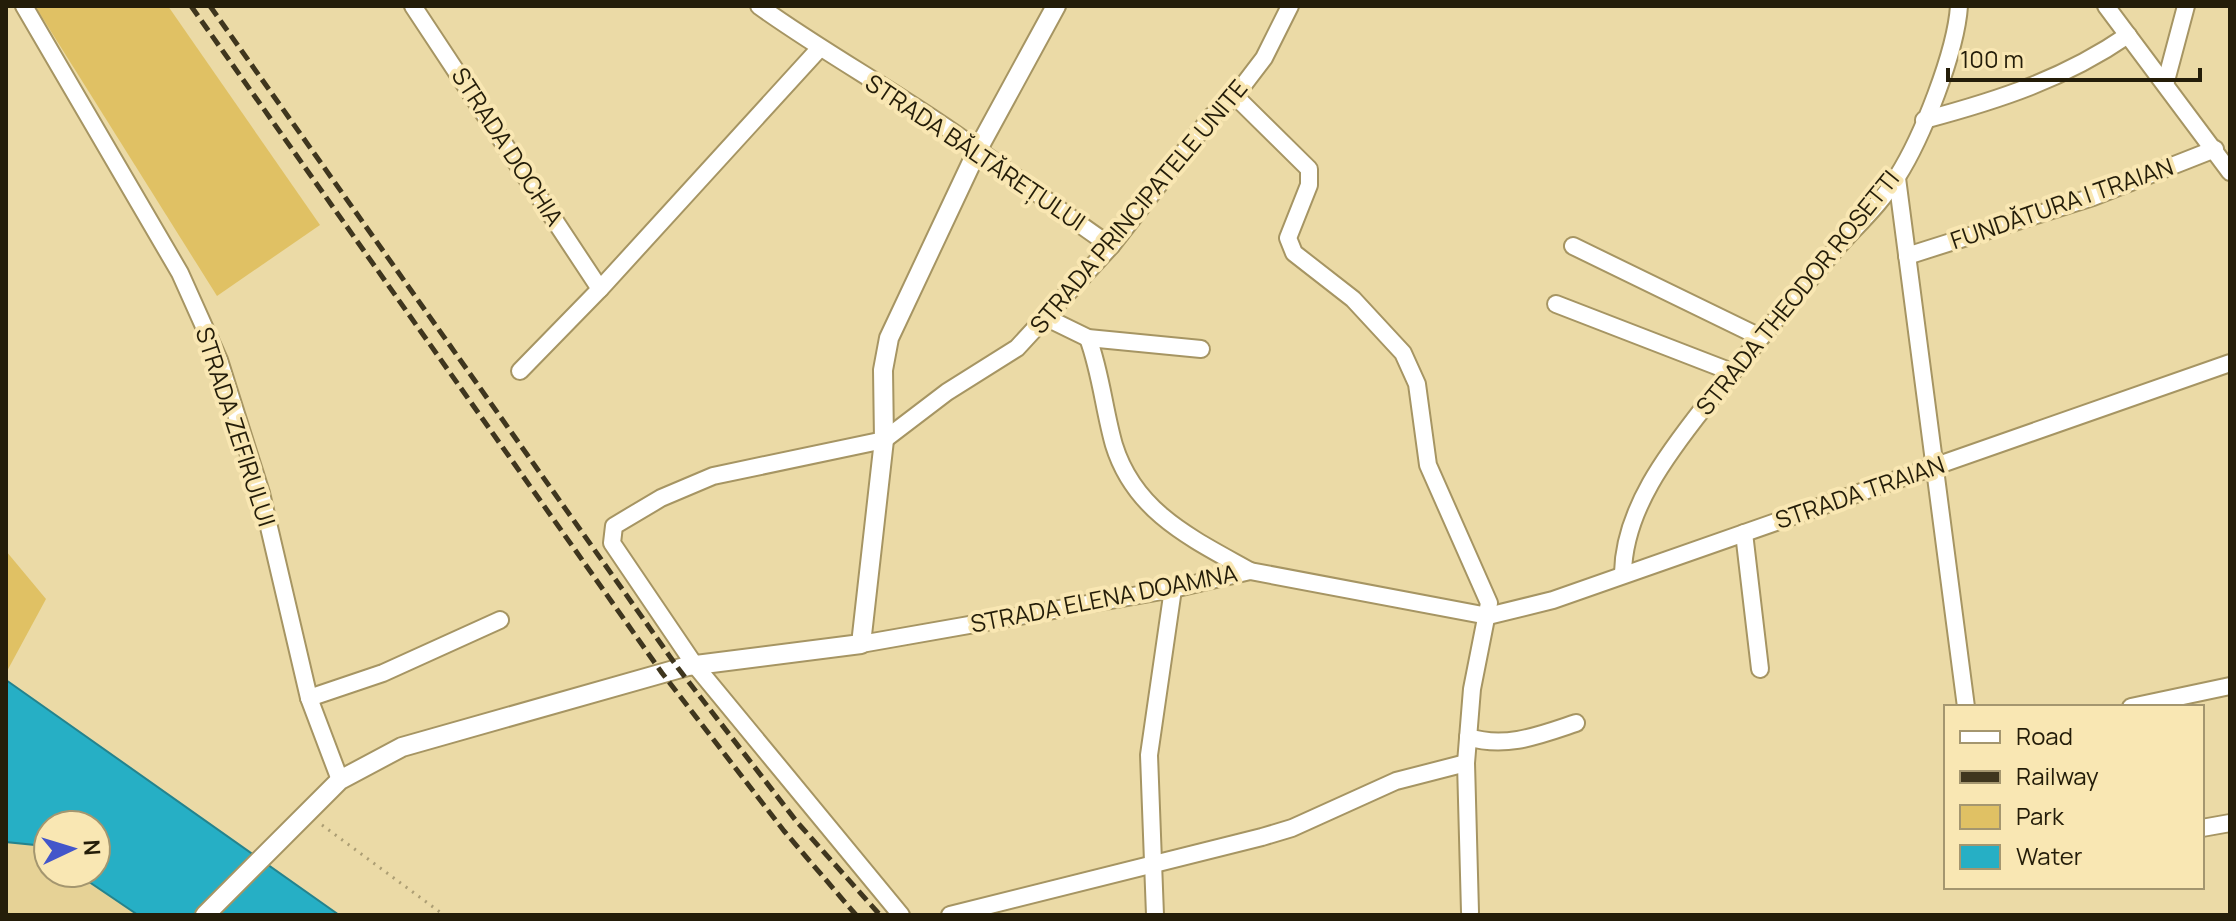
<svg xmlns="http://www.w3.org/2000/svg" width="2236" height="921" font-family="Manrope,sans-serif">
	<rect width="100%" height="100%" fill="#ebdaa6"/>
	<polygon fill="#e6d296" points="6,842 36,845 48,854 48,873 76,873 138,915 6,915"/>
	<g fill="#e0c164">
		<polygon points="35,6 168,6 320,225 217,296"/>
		<polygon points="6,551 46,599 6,673"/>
	</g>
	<polygon fill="#26afc5" stroke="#25838d" stroke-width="2" points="6,680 339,915 138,915 76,873 96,873 96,825 48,825 48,854 35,845 6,842"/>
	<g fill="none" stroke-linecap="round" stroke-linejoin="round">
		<g stroke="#a69563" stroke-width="20">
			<g id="minor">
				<polyline points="24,6 180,273 219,360 261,493 309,698 340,780"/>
				<polyline points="413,6 600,289"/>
				<path d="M759 6C830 57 908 98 978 150 1023 182 1065 215 1111 246"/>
				<polyline points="2106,6 2230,172"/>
				<polyline points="2166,81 2186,6"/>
				<polyline points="1235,96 1309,169 1309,185 1288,238 1294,253 1353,299 1403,353 1417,384 1428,465 1489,603 1472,689 1466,763 1470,912"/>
				<path d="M1924 120C1999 100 2064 79 2128 35"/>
				<polyline points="1897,178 1966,707"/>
				<polyline points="1573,246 1760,337"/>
				<polyline points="1907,256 2093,197 2215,149"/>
				<polyline points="1556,304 1732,372"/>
				<polyline points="1047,318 1088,338 1201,349"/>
				<path d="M1088 338C1101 373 1104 410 1114 445 1135 513 1193 539 1250 571"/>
				<polyline points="520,371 600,289 819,49"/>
				<polyline points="1744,533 1760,669"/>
				<path d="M1623 573C1624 510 1668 453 1705 406 1747 354 1790 302 1834 251 1854 228 1881 204 1897 177 1922 138 1956 52 1959 6"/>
				<polyline points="861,644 1173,589 1250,571 1488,616 1553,600 2230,363"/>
				<polyline points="309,698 383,673 500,620"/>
				<polyline points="2131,707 2230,686"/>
				<path d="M1468 737C1506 749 1540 735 1576 723"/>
				<polyline points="2202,828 2230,823"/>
				<polyline points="901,915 694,664 612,543 614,526 661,498 713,476 884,440 947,392 1017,348 1111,246 1212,116 1235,96 1264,58 1290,6"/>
				<polyline points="950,915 1262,837 1292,828 1396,781 1466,763"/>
				<polyline points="1155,915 1149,755 1173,589"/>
			</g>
		</g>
		<g stroke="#a69563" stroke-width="22">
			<polyline id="tertiary" points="205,915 340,780 402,747 688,666 861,644 884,440 883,370 889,338 978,149 1056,6"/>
		</g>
		<polyline stroke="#ac9e74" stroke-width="3" stroke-dasharray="2 6" stroke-linecap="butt" points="322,825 444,915"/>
		<use href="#minor" stroke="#fff" stroke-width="16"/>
		<use href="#tertiary" stroke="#fff" stroke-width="18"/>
		<g stroke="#3f361e" stroke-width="5" stroke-dasharray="12 6" stroke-linecap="butt">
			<polyline points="191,6 662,673 784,831 856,915"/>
			<polyline points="210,6 678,668 797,822 880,915"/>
		</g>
	</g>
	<g text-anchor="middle" stroke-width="8" stroke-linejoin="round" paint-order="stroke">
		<g font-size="24" fill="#241d09" stroke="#f9e7b3">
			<text transform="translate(507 147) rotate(57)" y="8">STRADA DOCHIA</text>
			<text transform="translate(975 153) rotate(34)" y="8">STRADA BĂLTĂREȚULUI</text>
			<text transform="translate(2062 204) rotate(-19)" y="8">FUNDĂTURA I TRAIAN</text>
			<text transform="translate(1139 207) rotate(-50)" y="8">STRADA PRINCIPATELE UNITE</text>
			<text transform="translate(1798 293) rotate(-51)" y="8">STRADA THEODOR ROSETTI</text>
			<text transform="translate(235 427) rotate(72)" y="8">STRADA ZEFIRULUI</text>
			<text transform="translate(1860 493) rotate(-19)" y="8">STRADA TRAIAN</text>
			<text transform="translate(1104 599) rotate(-11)" y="8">STRADA ELENA DOAMNA</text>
		</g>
	</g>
	<rect width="2236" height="921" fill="none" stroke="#241d09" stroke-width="16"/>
	<rect x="1944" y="705" width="260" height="184" fill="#f9e7b3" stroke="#a4966f" stroke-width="2"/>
	<rect x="1960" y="731" width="40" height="12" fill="#ffffff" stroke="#a4966f" stroke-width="2"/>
	<text x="2016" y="745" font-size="24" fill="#241d09">Road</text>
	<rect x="1960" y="771" width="40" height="12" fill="#3f361e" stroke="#a4966f" stroke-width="2"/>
	<text x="2016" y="785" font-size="24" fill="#241d09">Railway</text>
	<rect x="1960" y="805" width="40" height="24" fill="#e0c164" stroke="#a4966f" stroke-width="2"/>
	<text x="2016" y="825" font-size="24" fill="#241d09">Park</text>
	<rect x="1960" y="845" width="40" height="24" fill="#26afc5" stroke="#a4966f" stroke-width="2"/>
	<text x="2016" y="865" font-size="24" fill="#241d09">Water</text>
	<g transform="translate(72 849) rotate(86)"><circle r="38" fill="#f9e7b3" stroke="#a4966f" stroke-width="2"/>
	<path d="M0-6L14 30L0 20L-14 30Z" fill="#4356ca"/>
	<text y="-12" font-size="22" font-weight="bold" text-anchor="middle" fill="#241d09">N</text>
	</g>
	<path d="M1948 68v12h252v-12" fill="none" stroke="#241d09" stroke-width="4"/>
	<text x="1960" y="68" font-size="24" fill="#241d09" stroke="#f9e7b3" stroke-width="6" paint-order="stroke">100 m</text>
</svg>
